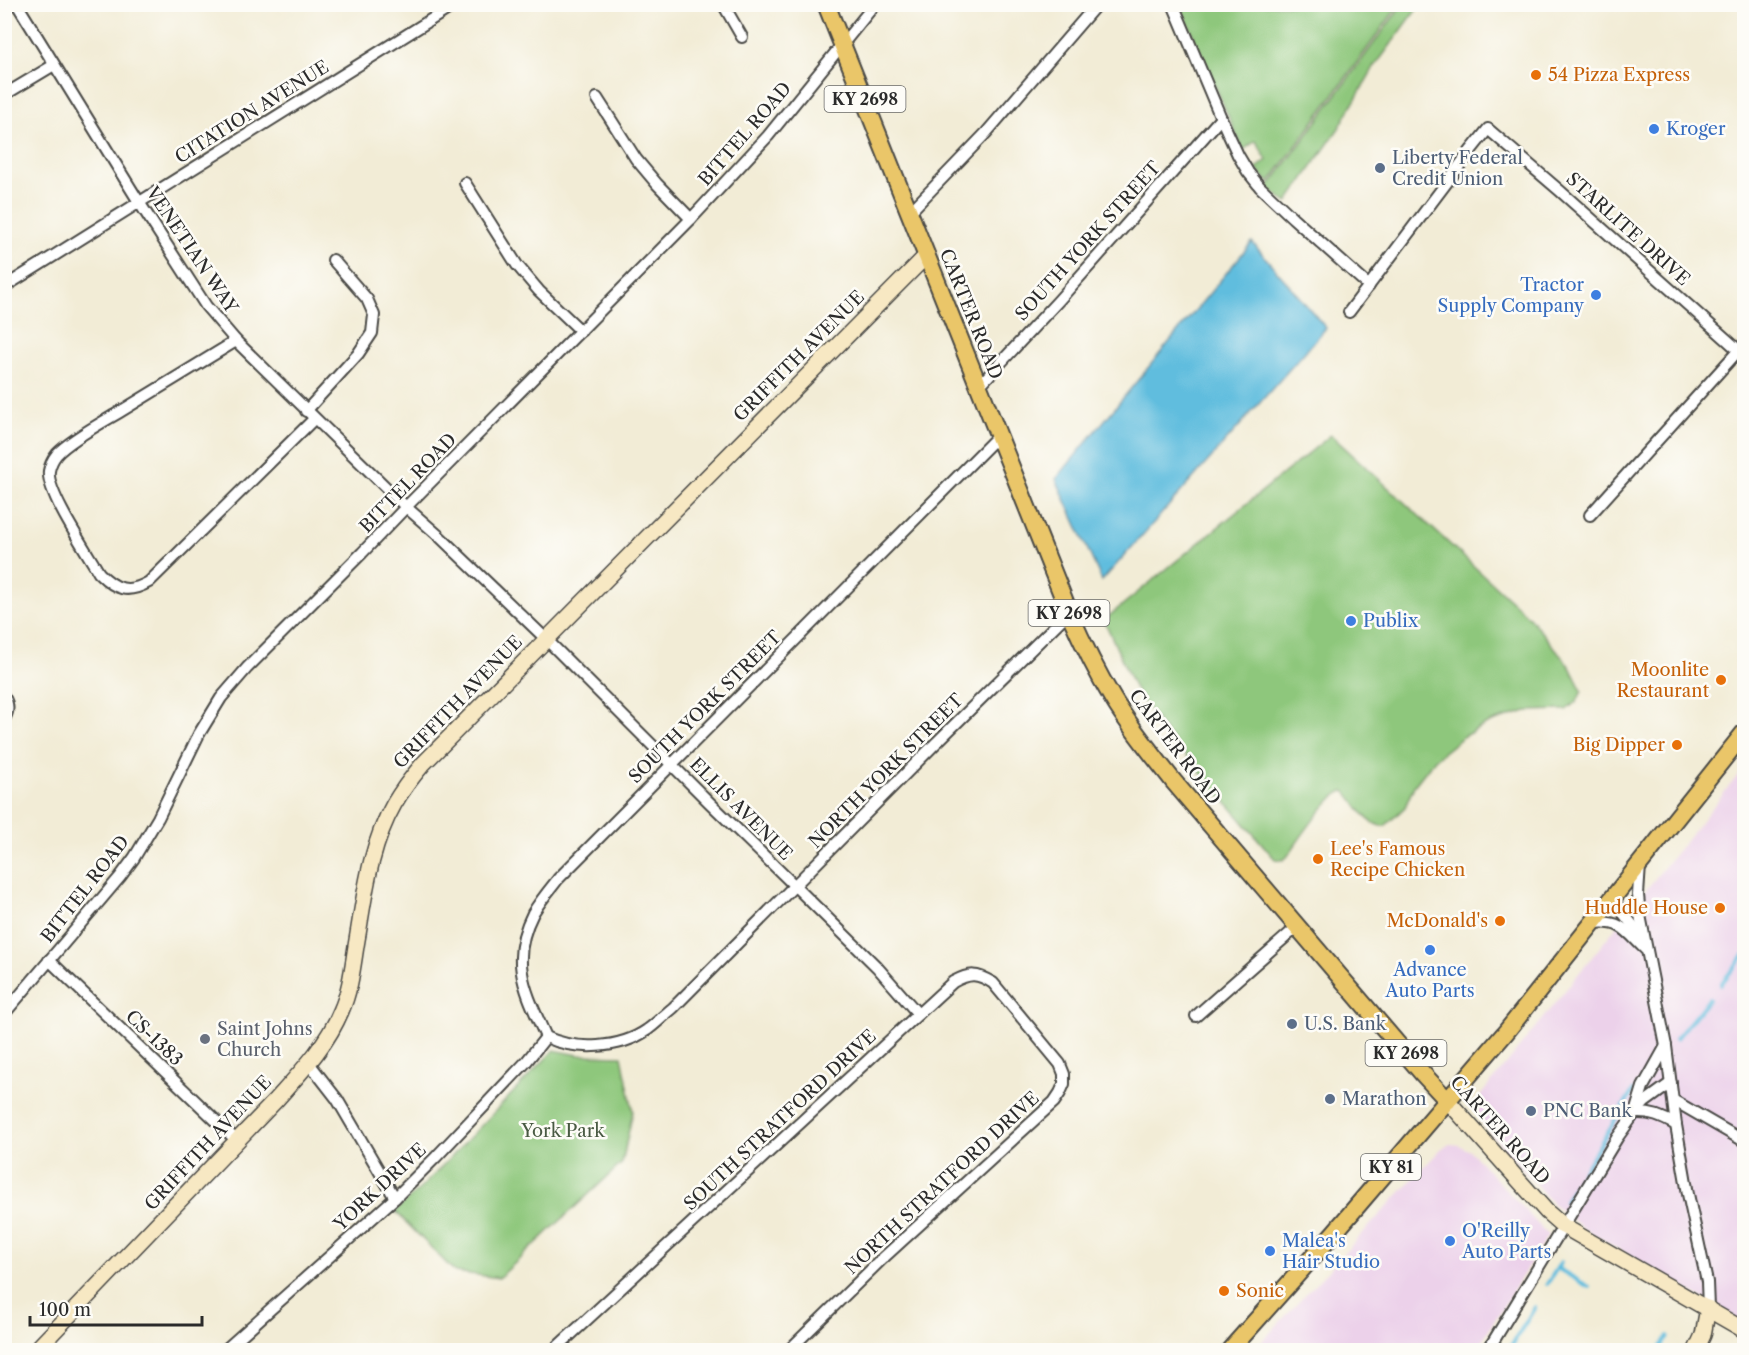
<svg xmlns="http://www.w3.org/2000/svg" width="1749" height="1355" font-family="'Libre Caslon Text',serif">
	<rect width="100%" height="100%" fill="#fdfcf7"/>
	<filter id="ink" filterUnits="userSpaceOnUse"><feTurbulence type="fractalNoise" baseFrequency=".0167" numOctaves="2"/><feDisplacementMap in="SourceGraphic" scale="12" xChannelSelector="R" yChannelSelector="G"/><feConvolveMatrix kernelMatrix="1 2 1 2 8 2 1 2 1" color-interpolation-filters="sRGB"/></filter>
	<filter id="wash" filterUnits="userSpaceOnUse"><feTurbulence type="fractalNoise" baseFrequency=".008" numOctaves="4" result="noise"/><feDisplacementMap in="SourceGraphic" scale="24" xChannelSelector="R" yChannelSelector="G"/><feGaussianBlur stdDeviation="1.35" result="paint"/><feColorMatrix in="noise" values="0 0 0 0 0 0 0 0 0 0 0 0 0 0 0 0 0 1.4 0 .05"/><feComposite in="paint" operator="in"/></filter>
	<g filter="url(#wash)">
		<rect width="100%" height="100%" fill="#f2ecd6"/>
		<g fill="#ecd1ea">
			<polygon points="1744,768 1744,1323 1583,1228 1554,1205 1483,1124 1478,1114 1477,1100"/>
			<polygon points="1450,1144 1459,1145 1470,1151 1548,1235 1476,1350 1254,1350 1441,1149"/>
		</g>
		<g fill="#8ec77b" stroke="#5c7953" stroke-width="1.5">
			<polygon points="1180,5 1399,5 1269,183 1256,169 1267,160 1256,141 1243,150"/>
			<polygon points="1402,5 1420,5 1373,69 1339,128 1287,203 1268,188"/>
			<path d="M1331 435 1529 617 1570 667 1582 691 1577 701 1566 710 1527 711 1489 723 1464 736 1435 759 1414 786 1405 807 1385 826C1365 826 1358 803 1345 791 1330 792 1297 843 1287 857L1283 860 1275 859 1159 724 1134 687 1104 620Z"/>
			<polygon points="554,1050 579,1055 622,1056 633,1111 622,1163 499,1278 455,1272 395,1211 424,1185"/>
		</g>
		<polygon fill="#60bdde" stroke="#467484" stroke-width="1.5" points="1252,242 1326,328 1102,581 1056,479"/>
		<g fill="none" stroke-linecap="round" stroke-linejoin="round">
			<g stroke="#60bdde" stroke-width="4">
				<polyline points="1721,984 1744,955"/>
				<polyline points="1676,1039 1709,999"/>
				<polyline points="1565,1201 1633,1091"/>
				<polyline points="1557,1268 1589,1287"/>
				<polyline points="1547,1284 1561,1262"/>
				<polyline points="1509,1350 1535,1307"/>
				<polyline points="1659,1350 1668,1336"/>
			</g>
		</g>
	</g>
	<g filter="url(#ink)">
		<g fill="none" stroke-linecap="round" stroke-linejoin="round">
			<g stroke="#494845" stroke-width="14">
				<g id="street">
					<polyline points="17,4 139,202 206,306 236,341 406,507 439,536 546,639 710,803 795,886 877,967 918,1014"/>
					<polyline points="723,4 742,37"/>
					<polyline points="1173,4 1221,118 1238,155 1248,172 1260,187 1293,218 1369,286"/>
					<polyline points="4,95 54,65"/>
					<polyline points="597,98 636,159 657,184 691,219"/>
					<polyline points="465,183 517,265 539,291 581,331"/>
					<polyline points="910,212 986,133 1097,4"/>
					<polyline points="4,287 456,4"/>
					<polyline points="1349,312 1472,149 1488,129 1559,190 1744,355"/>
					<path d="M236 341C197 365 157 389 118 413 101 423 70 440 57 454 53 459 50 465 49 471 46 492 87 552 99 573 116 590 128 594 149 582L314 419"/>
					<polyline points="979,386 1059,300 1221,118"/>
					<polyline points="306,411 358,354 372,333 374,315 367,299 333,260"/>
					<polyline points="1590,515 1739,350"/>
					<path d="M4 697C9 705 9 711 4 719"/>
					<polyline points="1640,865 1638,895 1640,915 1666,1046 1676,1125 1688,1194 1707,1282 1708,1308"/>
					<polyline points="1613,900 1638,932 1641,938"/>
					<path d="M1595 923C1622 920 1627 932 1645 949"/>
					<polyline points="49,960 236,1140"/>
					<polyline points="4,1014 120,877 134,858 158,818 199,734 221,698 247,668 362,553 406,507 691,219 768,136 875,4"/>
					<polyline points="1196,1016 1297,927"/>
					<path d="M546 1037C526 992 508 962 533 913 540 901 550 889 558 879L998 436"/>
					<path d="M546 1037C576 1051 620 1049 647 1030 656 1024 664 1015 673 1008L933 746 1069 612"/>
					<path d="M1666 1046 1643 1087 1635 1113C1651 1112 1662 1117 1676 1125"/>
					<polyline points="309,1063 337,1099 395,1198"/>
					<polyline points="1673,1100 1744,1141"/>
					<polyline points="225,1350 395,1198 436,1157 526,1062 546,1037"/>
					<path d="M554 1350 953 982C970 973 977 973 993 983L1060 1064 1064 1074V1084L1060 1093 1054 1102 882 1259 789 1350"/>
					<polyline points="1488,1350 1617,1138 1635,1113 1645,1102 1671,1083"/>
				</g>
			</g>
			<g stroke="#494845" stroke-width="18">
				<g id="secondary">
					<polyline points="1448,1101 1547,1212 1563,1226 1744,1330"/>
					<path d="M36 1350 277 1099C301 1072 327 1045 341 1011 351 989 353 963 357 940 365 893 370 846 394 804 402 790 412 777 423 764L927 255"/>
					<polyline points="1696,1350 1703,1335 1708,1308"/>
				</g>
			</g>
			<g stroke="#494845" stroke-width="20">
				<g id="primary">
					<path d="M826 4 1069 612C1082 642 1096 671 1113 699 1131 729 1153 755 1174 782L1423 1074 1448 1101"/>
					<polyline points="1230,1350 1334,1233 1506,1032 1744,733"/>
				</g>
			</g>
			<use href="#street" stroke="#fff" stroke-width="10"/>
			<use href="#secondary" stroke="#f7e8c3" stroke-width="15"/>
			<use href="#primary" stroke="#eac669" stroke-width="16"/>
		</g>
	</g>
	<g fill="#e8710a" stroke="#fdfcf7" stroke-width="2">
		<circle cx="1536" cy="75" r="6"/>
		<circle cx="1721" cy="680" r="6"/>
		<circle cx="1677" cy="745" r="6"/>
		<circle cx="1318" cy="859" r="6"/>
		<circle cx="1720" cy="908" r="6"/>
		<circle cx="1500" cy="921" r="6"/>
		<circle cx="1224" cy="1291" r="6"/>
	</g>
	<g fill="#3f7fe0" stroke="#fdfcf7" stroke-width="2">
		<circle cx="1654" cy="129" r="6"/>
		<circle cx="1596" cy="295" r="6"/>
		<circle cx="1351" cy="621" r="6"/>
		<circle cx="1430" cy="950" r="6"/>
		<circle cx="1450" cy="1241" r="6"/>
		<circle cx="1270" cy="1251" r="6"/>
	</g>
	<g fill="#5c6f8a" stroke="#fdfcf7" stroke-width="2">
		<circle cx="1380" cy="168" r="6"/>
		<circle cx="1292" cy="1024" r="6"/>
		<circle cx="1330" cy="1099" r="6"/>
		<circle cx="1531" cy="1111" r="6"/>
	</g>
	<circle fill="#6b7280" stroke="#fdfcf7" stroke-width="2" cx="205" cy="1039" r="6"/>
	<g text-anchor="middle" stroke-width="5" stroke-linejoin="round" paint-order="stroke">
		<g fill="#fdfcf7" stroke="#6a6a68" stroke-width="1.5">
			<rect x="824.5" y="86" width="81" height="26" rx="4.5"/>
			<rect x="1028.5" y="600" width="81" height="26" rx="4.5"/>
			<rect x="1365.5" y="1040" width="81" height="26" rx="4.5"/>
			<rect x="1361" y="1154" width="60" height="26" rx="4.5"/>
		</g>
		<g font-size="16" font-weight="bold" fill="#2b2b2b">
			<text x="865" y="105">KY 2698</text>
			<text x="1069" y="619">KY 2698</text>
			<text x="1406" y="1059">KY 2698</text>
			<text x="1391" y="1173">KY 81</text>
		</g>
		<g font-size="18" fill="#c56008" stroke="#fdfcf7" text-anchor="end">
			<text x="1548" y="81" text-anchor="start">54 Pizza Express</text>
			<text x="1709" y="676">Moonlite<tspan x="1709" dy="21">Restaurant</tspan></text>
			<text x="1665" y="751">Big Dipper</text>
			<text x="1330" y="855" text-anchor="start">Lee's Famous<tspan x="1330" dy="21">Recipe Chicken</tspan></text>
			<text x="1708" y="914">Huddle House</text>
			<text x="1488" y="927">McDonald's</text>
			<text x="1236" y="1297" text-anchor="start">Sonic</text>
		</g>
		<g font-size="18" fill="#2b2b2b" stroke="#fdfcf7">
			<text transform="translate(252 112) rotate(-32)" y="6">CITATION AVENUE</text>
			<text transform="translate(745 134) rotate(-49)" y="6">BITTEL ROAD</text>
			<text transform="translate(1628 229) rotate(42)" y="6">STARLITE DRIVE</text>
			<text transform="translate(1088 241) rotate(-48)" y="6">SOUTH YORK STREET</text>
			<text transform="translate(192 250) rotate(56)" y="6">VENETIAN WAY</text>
			<text transform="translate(971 314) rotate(68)" y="6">CARTER ROAD</text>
			<text transform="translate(799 356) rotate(-45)" y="6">GRIFFITH AVENUE</text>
			<text transform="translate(408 483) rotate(-46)" y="6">BITTEL ROAD</text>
			<text transform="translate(458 702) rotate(-46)" y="6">GRIFFITH AVENUE</text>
			<text transform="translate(705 707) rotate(-45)" y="6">SOUTH YORK STREET</text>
			<text transform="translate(1175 747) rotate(53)" y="6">CARTER ROAD</text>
			<text transform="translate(886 771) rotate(-45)" y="6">NORTH YORK STREET</text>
			<text transform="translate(741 809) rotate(45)" y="6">ELLIS AVENUE</text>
			<text transform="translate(85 889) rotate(-52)" y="6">BITTEL ROAD</text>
			<text transform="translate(154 1038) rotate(44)" y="6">CS-1383</text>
			<text transform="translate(780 1120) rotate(-43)" y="6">SOUTH STRATFORD DRIVE</text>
			<text transform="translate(1500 1130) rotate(48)" y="6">CARTER ROAD</text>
			<text transform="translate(208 1143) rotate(-47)" y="6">GRIFFITH AVENUE</text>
			<text transform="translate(942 1183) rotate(-43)" y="6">NORTH STRATFORD DRIVE</text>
			<text transform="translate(380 1187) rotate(-43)" y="6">YORK DRIVE</text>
		</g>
		<g font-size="18" fill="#366cbe" stroke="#fdfcf7" text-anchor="start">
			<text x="1666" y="135">Kroger</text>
			<text x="1584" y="291" text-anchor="end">Tractor<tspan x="1584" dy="21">Supply Company</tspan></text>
			<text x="1363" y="627">Publix</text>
			<text x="1430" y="976" text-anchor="middle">Advance<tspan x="1430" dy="21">Auto Parts</tspan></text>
			<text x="1462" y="1237">O'Reilly<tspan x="1462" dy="21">Auto Parts</tspan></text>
			<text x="1282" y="1247">Malea's<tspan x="1282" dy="21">Hair Studio</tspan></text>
		</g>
		<g font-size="18" fill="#4e5e75" stroke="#fdfcf7" text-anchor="start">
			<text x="1392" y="164">Liberty Federal<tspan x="1392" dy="21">Credit Union</tspan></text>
			<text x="1304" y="1030">U.S. Bank</text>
			<text x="1342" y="1105">Marathon</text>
			<text x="1543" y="1117">PNC Bank</text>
		</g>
		<g font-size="18" fill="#5b616d" stroke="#fdfcf7" text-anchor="start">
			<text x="217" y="1035">Saint Johns<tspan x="217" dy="21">Church</tspan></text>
		</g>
		<g font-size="18" fill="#495a43" stroke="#fdfcf7">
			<text x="563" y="1137">York Park</text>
		</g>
	</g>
	<rect width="1749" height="1355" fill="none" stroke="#fdfcf7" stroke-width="24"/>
	<path d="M30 1316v9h172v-9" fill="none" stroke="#2b2b2b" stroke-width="3"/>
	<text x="39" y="1316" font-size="18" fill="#2b2b2b" stroke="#fdfcf7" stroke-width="4.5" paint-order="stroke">100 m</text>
</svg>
